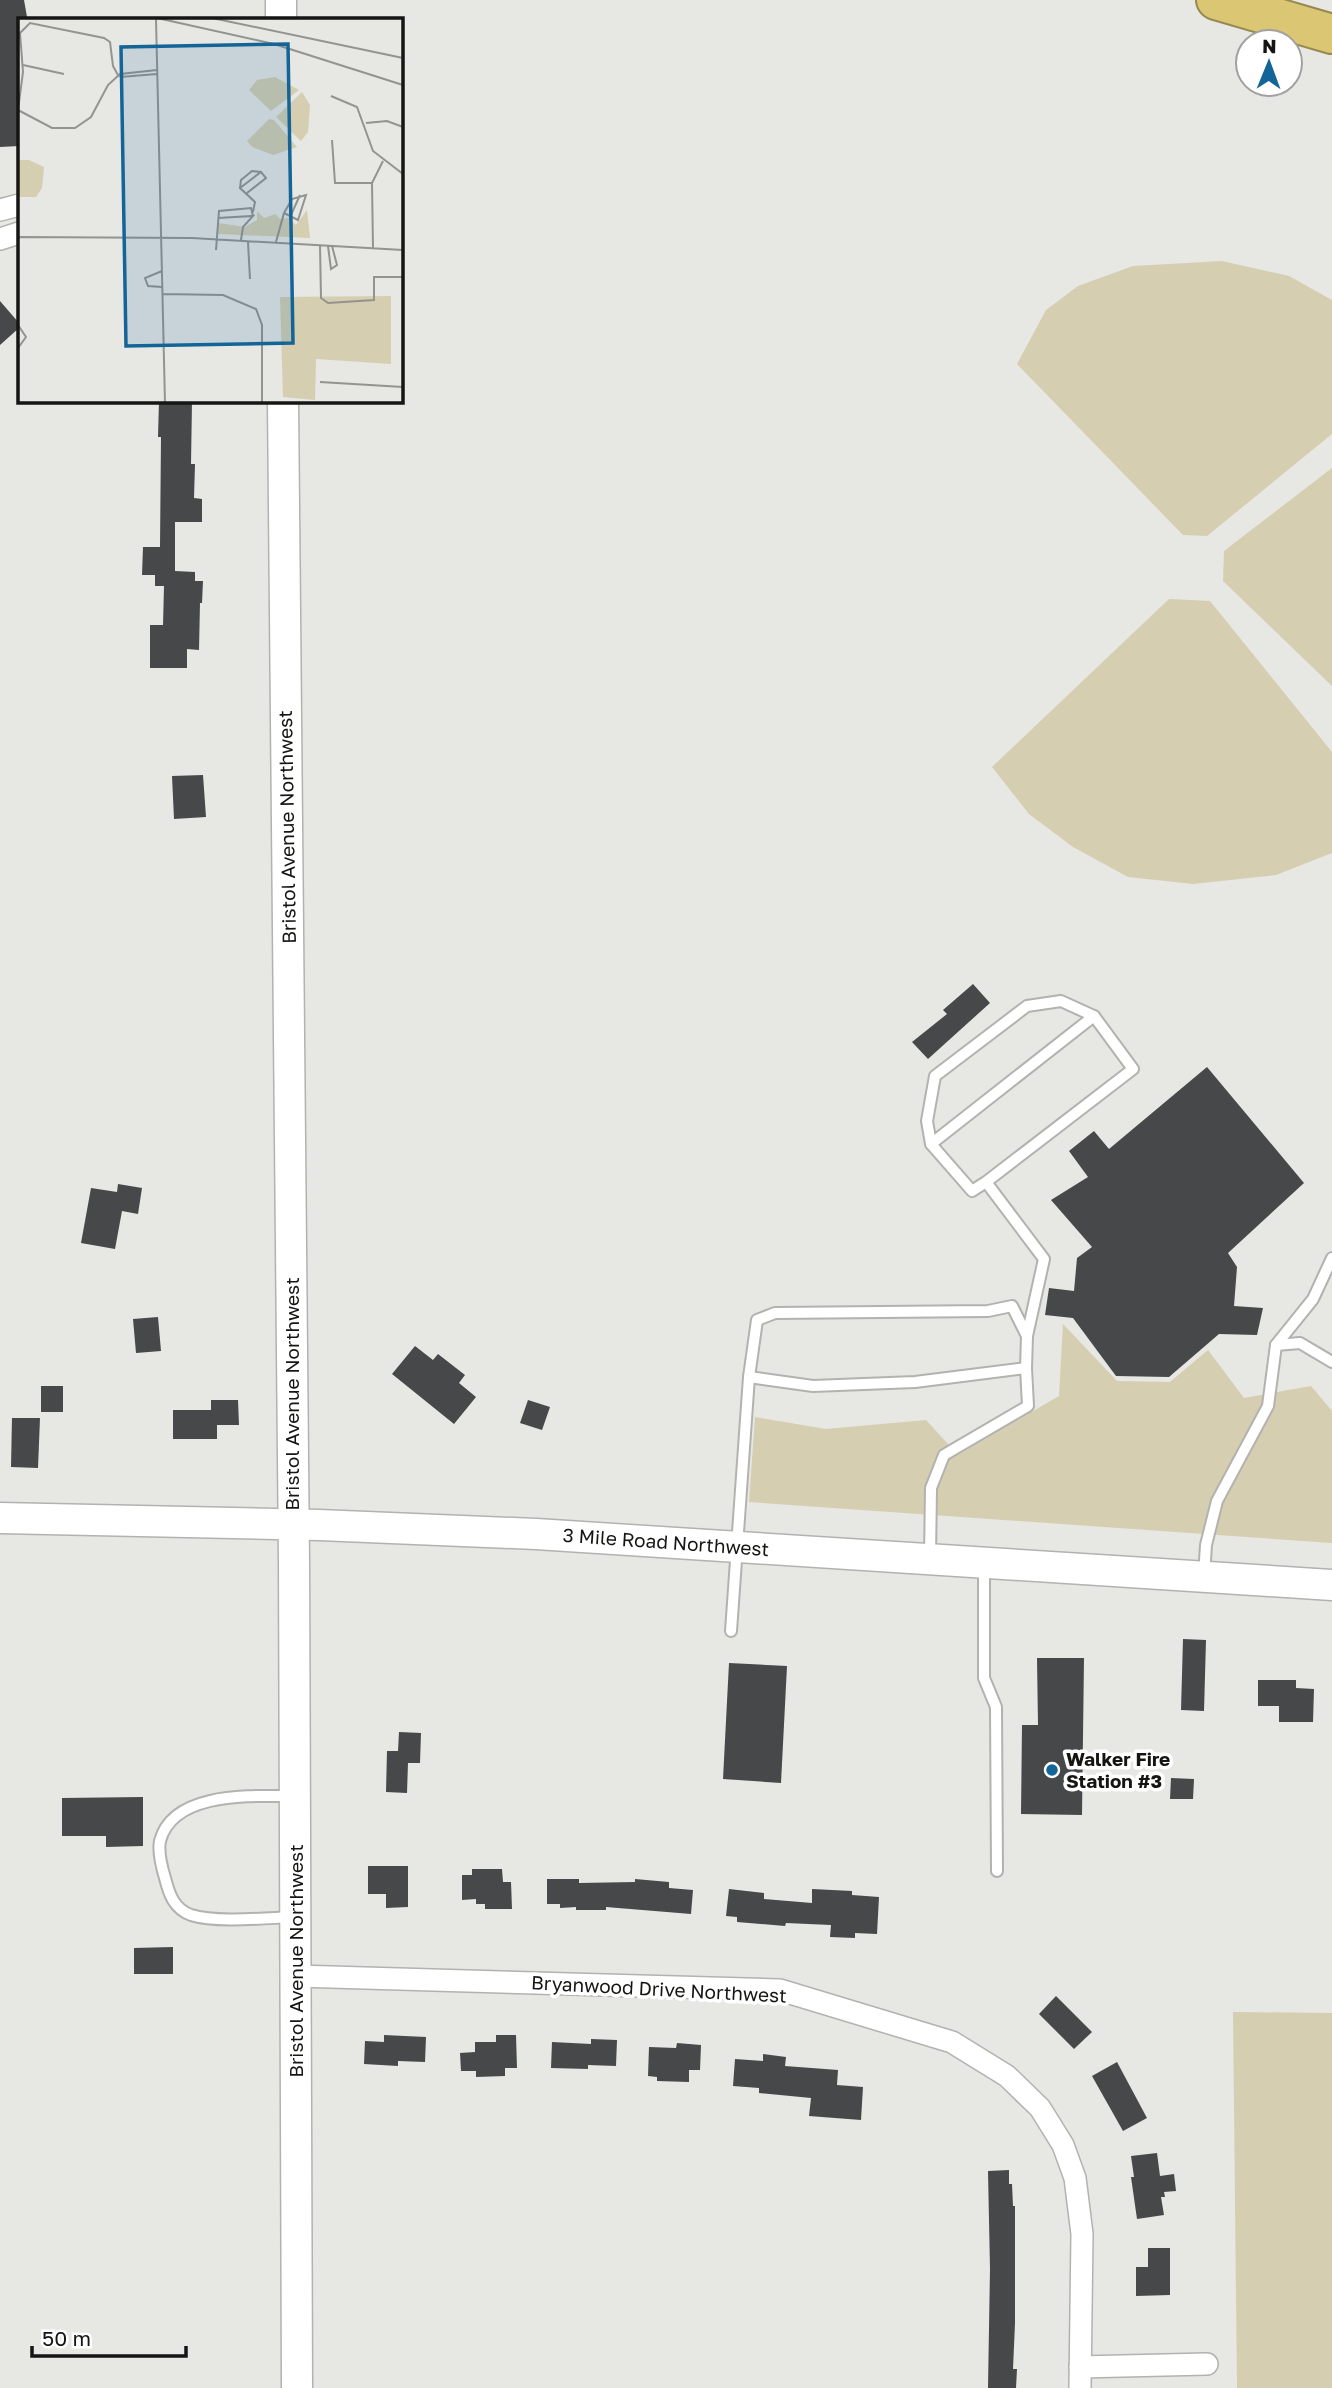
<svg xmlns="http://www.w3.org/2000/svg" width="1332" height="2388" font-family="'Golos Text',sans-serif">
	<rect width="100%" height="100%" fill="#e7e7e3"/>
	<g fill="#d5ceb1">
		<polygon points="1222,261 1289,276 1332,300 1332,434 1207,536 1183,535 1017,364 1046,310 1078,286 1133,266"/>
		<polygon points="1332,468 1332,686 1223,581 1224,551"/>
		<polygon points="1169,599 1210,601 1332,752 1332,853 1276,875 1193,884 1128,877 1073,847 1029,814 992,767"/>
		<polygon points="1063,1324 1117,1381 1170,1382 1208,1350 1244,1398 1311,1386 1332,1411 1332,1543 749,1502 755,1417 826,1429 926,1420 958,1455 1059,1396"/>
		<polygon points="1233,2012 1332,2013 1332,2388 1237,2388"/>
	</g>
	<g fill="#46484a">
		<polygon points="0,0 24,0 27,17 19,19 19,146 0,147"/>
		<polygon points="0,301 19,323 19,328 0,345"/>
		<polygon points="159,401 192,401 191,464 195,464 194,498 202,499 202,522 175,522 175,571 195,572 195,581 203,581 202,603 200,603 199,650 187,649 187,668 150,668 150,625 163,625 164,586 155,586 155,575 142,575 143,547 160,547 161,437 158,437"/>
		<polygon points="203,775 206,817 174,819 172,776"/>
		<polygon points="973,984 990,1003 928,1059 912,1042 947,1014 943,1010"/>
		<polygon points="1207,1067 1304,1183 1228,1253 1237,1267 1234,1306 1263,1308 1257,1335 1219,1334 1169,1377 1116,1376 1073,1318 1045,1315 1049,1288 1074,1291 1077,1258 1092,1247 1051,1200 1088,1177 1069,1151 1094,1131 1109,1149"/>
		<polygon points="118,1184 142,1188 138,1214 122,1211 115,1249 81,1243 91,1188 117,1192"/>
		<polygon points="158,1317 161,1351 136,1353 133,1319"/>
		<polygon points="415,1346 433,1360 438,1354 465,1375 459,1383 476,1397 454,1424 392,1374"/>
		<rect x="41" y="1386" width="22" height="26"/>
		<polygon points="211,1400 238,1400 239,1425 217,1425 217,1439 173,1439 173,1410 211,1410"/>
		<polygon points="528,1400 550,1407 542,1430 520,1423"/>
		<polygon points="12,1418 40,1418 38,1468 11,1467"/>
		<polygon points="1183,1639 1206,1640 1204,1711 1181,1710"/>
		<polygon points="1037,1658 1084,1658 1082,1815 1021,1814 1022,1725 1038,1725"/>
		<polygon points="729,1663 787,1666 781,1783 723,1779"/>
		<polygon points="1258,1680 1296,1680 1296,1688 1314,1689 1313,1722 1279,1722 1279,1706 1258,1706"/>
		<polygon points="399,1732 421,1733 420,1763 408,1763 407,1793 386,1792 387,1751 398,1751"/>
		<polygon points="1171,1778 1194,1779 1193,1799 1170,1799"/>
		<polygon points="143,1797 143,1846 106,1847 106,1836 62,1836 62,1798"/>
		<polygon points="368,1866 408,1866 408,1907 386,1908 386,1894 368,1894"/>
		<polygon points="472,1869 502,1869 503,1882 511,1882 512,1909 485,1909 485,1904 476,1904 476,1899 462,1900 462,1875 472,1875"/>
		<polygon points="547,1879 579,1879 579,1883 635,1882 635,1879 669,1882 669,1888 693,1890 691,1914 606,1907 606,1910 576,1910 576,1907 560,1908 560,1904 547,1904"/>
		<polygon points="729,1889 764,1893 764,1899 812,1903 812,1889 852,1891 852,1895 879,1897 877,1934 855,1933 855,1938 830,1937 831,1925 786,1923 785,1926 737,1922 737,1917 726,1916"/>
		<polygon points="173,1947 173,1974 134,1974 134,1948"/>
		<polygon points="1056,1996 1092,2032 1074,2049 1039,2014"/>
		<polygon points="384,2035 426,2037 425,2062 398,2061 398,2066 364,2064 365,2041 384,2042"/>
		<polygon points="496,2035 516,2035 517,2068 505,2068 505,2076 476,2077 476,2071 461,2071 460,2053 475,2052 475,2042 496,2042"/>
		<polygon points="591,2039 617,2040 616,2066 588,2065 588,2069 551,2068 552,2042 591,2044"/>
		<polygon points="677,2043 701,2045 700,2070 689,2070 689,2082 657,2081 657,2077 648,2076 649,2047 676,2048"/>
		<polygon points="763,2054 786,2057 785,2066 838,2070 837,2085 863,2087 861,2120 809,2116 811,2098 759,2093 759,2088 733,2086 735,2059 763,2061"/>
		<polygon points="1117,2062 1147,2118 1123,2131 1092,2076"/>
		<polygon points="1157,2153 1160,2176 1174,2174 1176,2191 1164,2192 1165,2197 1161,2197 1164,2215 1137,2219 1131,2177 1134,2177 1131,2156"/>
		<polygon points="1009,2170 1009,2184 1012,2184 1013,2206 1015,2206 1015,2323 1013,2369 1017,2369 1016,2388 988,2388 990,2269 988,2171"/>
		<polygon points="1148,2248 1170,2248 1170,2295 1136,2296 1136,2267 1148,2267"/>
	</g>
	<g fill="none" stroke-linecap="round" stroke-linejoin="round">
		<g stroke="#b3b2af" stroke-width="14">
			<g id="lane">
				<polyline points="931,1144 927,1121 935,1076 1027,1006 1061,1001 1094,1016"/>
				<polyline points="986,1182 1133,1069 1094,1016 931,1144 972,1191 986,1182 1044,1259 1027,1336"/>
				<polyline points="1276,1345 1300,1343 1332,1362"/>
				<polyline points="749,1377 813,1386 915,1382 1026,1368 1028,1406 944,1455 931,1488 930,1557"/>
				<polyline points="984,1566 984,1678 996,1707 997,1871"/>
				<polyline points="1204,1576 1206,1545 1217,1501 1268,1406 1276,1345 1313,1299 1332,1258"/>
				<polyline points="731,1631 749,1377 757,1320 775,1313 988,1311 1012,1306 1027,1336 1026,1368"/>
				<path d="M292 1796C252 1796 173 1791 160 1841 158 1851 162 1868 165 1878 169 1894 174 1909 191 1915 216 1923 266 1918 293 1917"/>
			</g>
		</g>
		<g stroke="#b3b2af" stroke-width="24">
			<g id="street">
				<polyline points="0,210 19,205"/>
				<polyline points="0,239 19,233"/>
				<polyline points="296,1976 780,1990 952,2042 1007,2076 1040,2108 1063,2145 1075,2178 1082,2234 1080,2388"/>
				<polyline points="1080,2367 1207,2364"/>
			</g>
		</g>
		<g stroke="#b3b2af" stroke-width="33">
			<g id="secondary">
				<polyline points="281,0 281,19"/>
				<polyline points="283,401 294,1562 297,2388"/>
				<polyline points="0,1518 319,1525 536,1534 1332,1585"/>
			</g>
		</g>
		<g stroke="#968951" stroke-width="42">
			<polyline id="highway" points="1216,0 1332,34"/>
		</g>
		<use href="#lane" stroke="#fff" stroke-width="10"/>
		<use href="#street" stroke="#fff" stroke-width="21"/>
		<use href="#secondary" stroke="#fff" stroke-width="30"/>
		<use href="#highway" stroke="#dbc773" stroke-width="38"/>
	</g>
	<circle fill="#146597" stroke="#fff" stroke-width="2.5" cx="1052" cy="1770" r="7"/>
	<g text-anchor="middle" stroke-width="7" stroke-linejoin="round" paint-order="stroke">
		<g font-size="19" fill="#151513" stroke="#fff">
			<text transform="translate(287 827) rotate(-91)" y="7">Bristol Avenue Northwest</text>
			<text transform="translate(292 1394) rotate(-90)" y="7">Bristol Avenue Northwest</text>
			<text transform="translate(666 1542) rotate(4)" y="7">3 Mile Road Northwest</text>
			<text transform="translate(296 1961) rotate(-90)" y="7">Bristol Avenue Northwest</text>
			<text transform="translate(659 1989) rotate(3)" y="7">Bryanwood Drive Northwest</text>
		</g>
		<g font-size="19" font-weight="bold" fill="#151513" stroke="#fff" text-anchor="start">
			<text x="1066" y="1766">Walker Fire<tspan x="1066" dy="22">Station #3</tspan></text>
		</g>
	</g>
	<g transform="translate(18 18)">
		<rect width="385" height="385" fill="#e7e7e3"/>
		<path d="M257 59 281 72 253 93 231 72 239 62ZM284 74 292 87 290 114 283 123 258 99ZM251 101 256 102 279 129 255 137 234 129 229 123ZM11 142 26 149 24 170 18 179H0V142ZM289 192 292 220 200 216 201 205 227 209 239 202V193L246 200 258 196 262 201 271 200 278 207ZM373 278V346L298 341 297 382 265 379 262 279Z" fill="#d5ceb1"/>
		<path fill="none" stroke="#939390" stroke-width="2" d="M139 0 256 26 385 67M194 0 385 40M138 1 147 385M5 47 46 56M102 59 139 56M313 78 339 89 355 133 385 156M0 92 5 54 2 15 12 5 86 20 92 24 95 48 101 59M0 92 34 110H57L73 99 90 67 102 56 139 52M348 105 369 103 385 109M314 122 317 165H354M222 170 223 162 234 153 243 154M229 175 248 160 243 154 222 170 237 184 235 194M273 197 282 177M200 200 235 198 225 209 223 222M0 219 174 220 385 232M230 224 232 261M258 224 266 195 274 181 288 177 280 202 266 195M302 227 303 280 310 285 356 282V259H385M310 228 313 251 319 247 314 228M355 230 354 165 365 143M198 232 201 193 233 190 235 198M144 253 127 260 130 268 144 269M145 276 205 277 238 291 244 307V385M0 296V219M0 307 8 319 0 330M302 364 385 369"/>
		<path fill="#146597" fill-opacity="0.15" stroke="#146597" stroke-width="3.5" d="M270 26 275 325 108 328 103 29Z"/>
		<rect width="385" height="385" fill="none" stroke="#151513" stroke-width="3.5"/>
	</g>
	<g transform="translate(1269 63) rotate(1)"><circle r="33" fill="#ffffff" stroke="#a1a1a1" stroke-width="2"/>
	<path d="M0-5L12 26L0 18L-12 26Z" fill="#146597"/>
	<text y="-10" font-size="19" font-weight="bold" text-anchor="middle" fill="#151513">N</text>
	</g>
	<path d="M32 2346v10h154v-10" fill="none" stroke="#151513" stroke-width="3.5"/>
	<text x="42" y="2346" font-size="21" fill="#151513" stroke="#ffffff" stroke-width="5" paint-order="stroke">50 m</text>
</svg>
